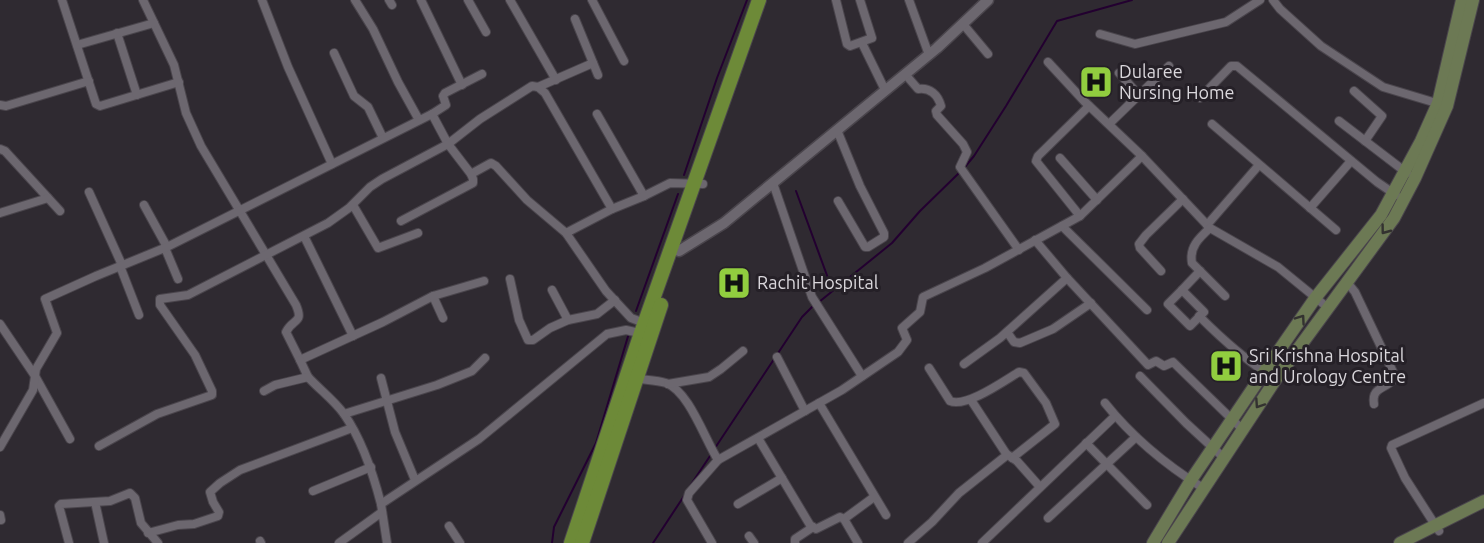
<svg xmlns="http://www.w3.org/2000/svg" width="1484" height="543" font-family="Ubuntu,sans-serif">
	<rect width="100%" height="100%" fill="#2f2a31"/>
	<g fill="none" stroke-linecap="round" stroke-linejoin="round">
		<g stroke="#230030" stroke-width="2">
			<polyline points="964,168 974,156 1006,106 1057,21 1132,0"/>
			<polyline points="684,175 717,78 747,0"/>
			<polyline points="796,191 832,289"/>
			<polyline points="819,302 892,243 920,211 960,172"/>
			<polyline points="636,311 678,194"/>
			<polyline points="715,448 802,317 814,305"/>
			<polyline points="690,486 710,456"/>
			<polyline points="552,543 554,527 596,443 629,333"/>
			<polyline points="653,543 686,493"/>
		</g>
		<g stroke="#4a454c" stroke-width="10">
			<g id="minor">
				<polyline points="62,0 96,104 100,106 179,82"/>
				<path d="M143 0 174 65 186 113 201 146 296 305C304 324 293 318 286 332L300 360 383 322 433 296 443 318"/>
				<polyline points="262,0 288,67 332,164"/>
				<polyline points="355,0 373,29 398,82 419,120"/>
				<polyline points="389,0 392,5"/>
				<polyline points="421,0 462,85"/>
				<polyline points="468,0 486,32"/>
				<polyline points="510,0 556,80"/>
				<polyline points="592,0 624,61"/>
				<polyline points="836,0 847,44 850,46 872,38 860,0"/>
				<polyline points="909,0 929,55"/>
				<polyline points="1273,0 1280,9 1321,46 1383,87 1443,105"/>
				<polyline points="575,19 598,75"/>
				<polyline points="963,24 988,54"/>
				<polyline points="117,33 137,95"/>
				<polyline points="1100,34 1135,44 1226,22 1260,0"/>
				<polyline points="862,43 885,90"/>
				<polyline points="77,45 154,23"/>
				<polyline points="334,53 354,96 368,107 383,138"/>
				<polyline points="1048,62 1084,101 1142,156 1210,228 1278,267 1327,307"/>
				<polyline points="1119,73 1139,95"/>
				<path d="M905 74 918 89C930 87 938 95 941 106L936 111 937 115 963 144 967 152 960 167 1019 250"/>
				<polyline points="538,87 593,63"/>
				<polyline points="1354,91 1382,116 1365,141"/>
				<polyline points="1200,98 1231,66 1237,66 1377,182 1396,195"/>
				<polyline points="0,105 6,106 89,81"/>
				<polyline points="432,114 448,144 471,174 491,163 496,166 527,200 566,233 606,291 631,318 647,324"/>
				<polyline points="597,114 644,196 670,183 703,184"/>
				<polyline points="1339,121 1407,173"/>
				<polyline points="1109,124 1169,66"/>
				<polyline points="1212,124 1336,230"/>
				<polyline points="837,130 860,186 884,233 884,237 868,247 865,247 838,201"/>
				<polyline points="0,149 5,151 60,211"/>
				<polyline points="1060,158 1097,200"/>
				<polyline points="773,183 812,297 862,376"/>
				<polyline points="89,192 122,265"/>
				<polyline points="144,205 167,247"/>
				<polyline points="353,205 378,248 418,233"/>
				<polyline points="1310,208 1351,161"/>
				<polyline points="0,213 48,198"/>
				<polyline points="1080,216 1036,161 1038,156 1089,106"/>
				<polyline points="401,221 473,183 473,179 471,174"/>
				<polyline points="1207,225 1259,165"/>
				<polyline points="1062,226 1147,310"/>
				<path d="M1210 228C1199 238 1189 247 1192 263L1225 296"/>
				<polyline points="566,233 612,209 644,196"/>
				<polyline points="304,236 353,336"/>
				<polyline points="1035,240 1067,278 1148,365 1156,361 1164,366 1173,362 1242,429"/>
				<polyline points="165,248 178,279"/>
				<polyline points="120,266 139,315"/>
				<polyline points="1161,271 1140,248 1139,244 1146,235 1183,199"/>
				<polyline points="510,279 519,320 528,340 533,340 550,328 568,320 597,314 615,300"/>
				<path d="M1346 281 1355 292 1393 372 1394 379C1386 389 1371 387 1374 404"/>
				<polyline points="552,290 568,320"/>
				<polygon points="1182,290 1204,312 1190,326 1168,304"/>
				<polyline points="1182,290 1200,271"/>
				<polyline points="433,296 484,281"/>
				<path d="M1199 316C1223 340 1247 362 1276 379"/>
				<polyline points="0,324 35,376 70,439"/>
				<polyline points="1007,332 1014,342 1020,343 1053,329 1091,303"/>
				<polyline points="777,357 805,411"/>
				<polyline points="300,360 308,377"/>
				<polyline points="964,364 1000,338 1067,278"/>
				<path d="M929 368 950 401C966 408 1004 381 1019 372L1024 373 1046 403 1055 424 1012 458"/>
				<polyline points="1140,376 1186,423 1223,457"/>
				<polyline points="381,378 395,432 415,480"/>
				<path d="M633 378C644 380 656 380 666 383 689 391 705 440 718 460L842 390 898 352 907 340 902 328 920 312 923 297 985 268 1080 216 1142 156"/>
				<polyline points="668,384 709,377 721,369 743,351"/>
				<path d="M264 391 275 385 308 377C320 390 334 400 344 414 362 440 373 473 381 504"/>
				<polyline points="819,403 886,515"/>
				<path d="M1105 403C1132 437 1166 465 1203 488"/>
				<polyline points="344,414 437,385 472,371 485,358"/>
				<polyline points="758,438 810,525 816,529 840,517 844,519 874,497"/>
				<polyline points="1086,443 1147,505"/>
				<polyline points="99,446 157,414 212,395 212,391 195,355 160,305 160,299 188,295 328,223 349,208 370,187 382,179 448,144 480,119 532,86 538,87 545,93 612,209"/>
				<polyline points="0,447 33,390 36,369 57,333 45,299 96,276 167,247 432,114 446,105 443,96 445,93 482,74"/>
				<polyline points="1008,455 1017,461 1040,487"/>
				<polyline points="313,491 371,467"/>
				<polyline points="95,502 104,543"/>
				<polyline points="738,504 782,478"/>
				<polyline points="0,515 1,520"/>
				<polyline points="1048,518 1136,437"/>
				<polyline points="844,519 858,543"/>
				<polyline points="449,526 460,543"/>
				<polyline points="1439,531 1405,478 1391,448 1392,445 1484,403"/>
				<polyline points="148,533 178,525 194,524 218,516 219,512 213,502 210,492 220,483 240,470 352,428"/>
				<polyline points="749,536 754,543"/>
				<polyline points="260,541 261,543"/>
				<polyline points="69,543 59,506 61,504 110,501 130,493 135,498 141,523 158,543"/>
				<polyline points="339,543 382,512"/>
				<polyline points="387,543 381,504 479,439 607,334 626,330 644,334"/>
				<polyline points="712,543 687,500 689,493 718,460"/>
				<polyline points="795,543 795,539 813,527"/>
				<polyline points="908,543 932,522 959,493 1007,455 971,400"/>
				<polyline points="982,543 1115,416"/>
			</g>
		</g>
		<g stroke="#4a454c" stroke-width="13">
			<polyline id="tertiary" points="672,249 679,251 724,223 937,48 988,0"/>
		</g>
		<g stroke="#4a454c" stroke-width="14">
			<g id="secondary">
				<polyline points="1153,543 1191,480 1264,372 1316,297 1381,215 1421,141 1438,103 1462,0"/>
				<polyline points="1168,543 1276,379 1394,218 1415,178 1447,106 1473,0"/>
				<polyline points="1400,543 1484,501"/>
			</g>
		</g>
		<g stroke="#4a454c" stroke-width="16">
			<g id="primary">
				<polyline points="571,543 641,333 759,0"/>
				<polyline points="582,543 661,305"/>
			</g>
		</g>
		<use href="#minor" stroke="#6c676f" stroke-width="8"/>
		<use href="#tertiary" stroke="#6c676f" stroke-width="10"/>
		<use href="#secondary" stroke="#6c7954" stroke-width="12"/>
		<use href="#primary" stroke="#6d8a38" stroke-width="14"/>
	</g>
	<defs><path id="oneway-chevron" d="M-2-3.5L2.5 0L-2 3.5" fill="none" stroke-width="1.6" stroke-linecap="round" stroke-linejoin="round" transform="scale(1.5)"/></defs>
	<g stroke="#333230">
		<use href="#oneway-chevron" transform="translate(1385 230) rotate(127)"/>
		<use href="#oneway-chevron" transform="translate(1301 319) rotate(-55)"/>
		<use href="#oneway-chevron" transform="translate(1259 404) rotate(124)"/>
	</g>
	<defs>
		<g id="hospital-square" transform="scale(1.725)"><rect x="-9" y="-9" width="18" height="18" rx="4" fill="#91cd3f" stroke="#252027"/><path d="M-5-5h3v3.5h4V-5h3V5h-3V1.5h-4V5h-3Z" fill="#111"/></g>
	</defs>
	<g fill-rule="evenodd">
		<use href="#hospital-square" x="1096" y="82"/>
		<use href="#hospital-square" x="734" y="283"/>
		<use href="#hospital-square" x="1226" y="366"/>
	</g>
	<g text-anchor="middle" stroke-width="6" stroke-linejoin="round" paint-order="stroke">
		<g font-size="18" fill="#dad7dc" stroke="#252027" text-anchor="start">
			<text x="1119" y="78">Dularee<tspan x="1119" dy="21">Nursing Home</tspan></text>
			<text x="757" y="289">Rachit Hospital</text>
			<text x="1249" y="362">Sri Krishna Hospital<tspan x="1249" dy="21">and Urology Centre</tspan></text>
		</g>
	</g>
</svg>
